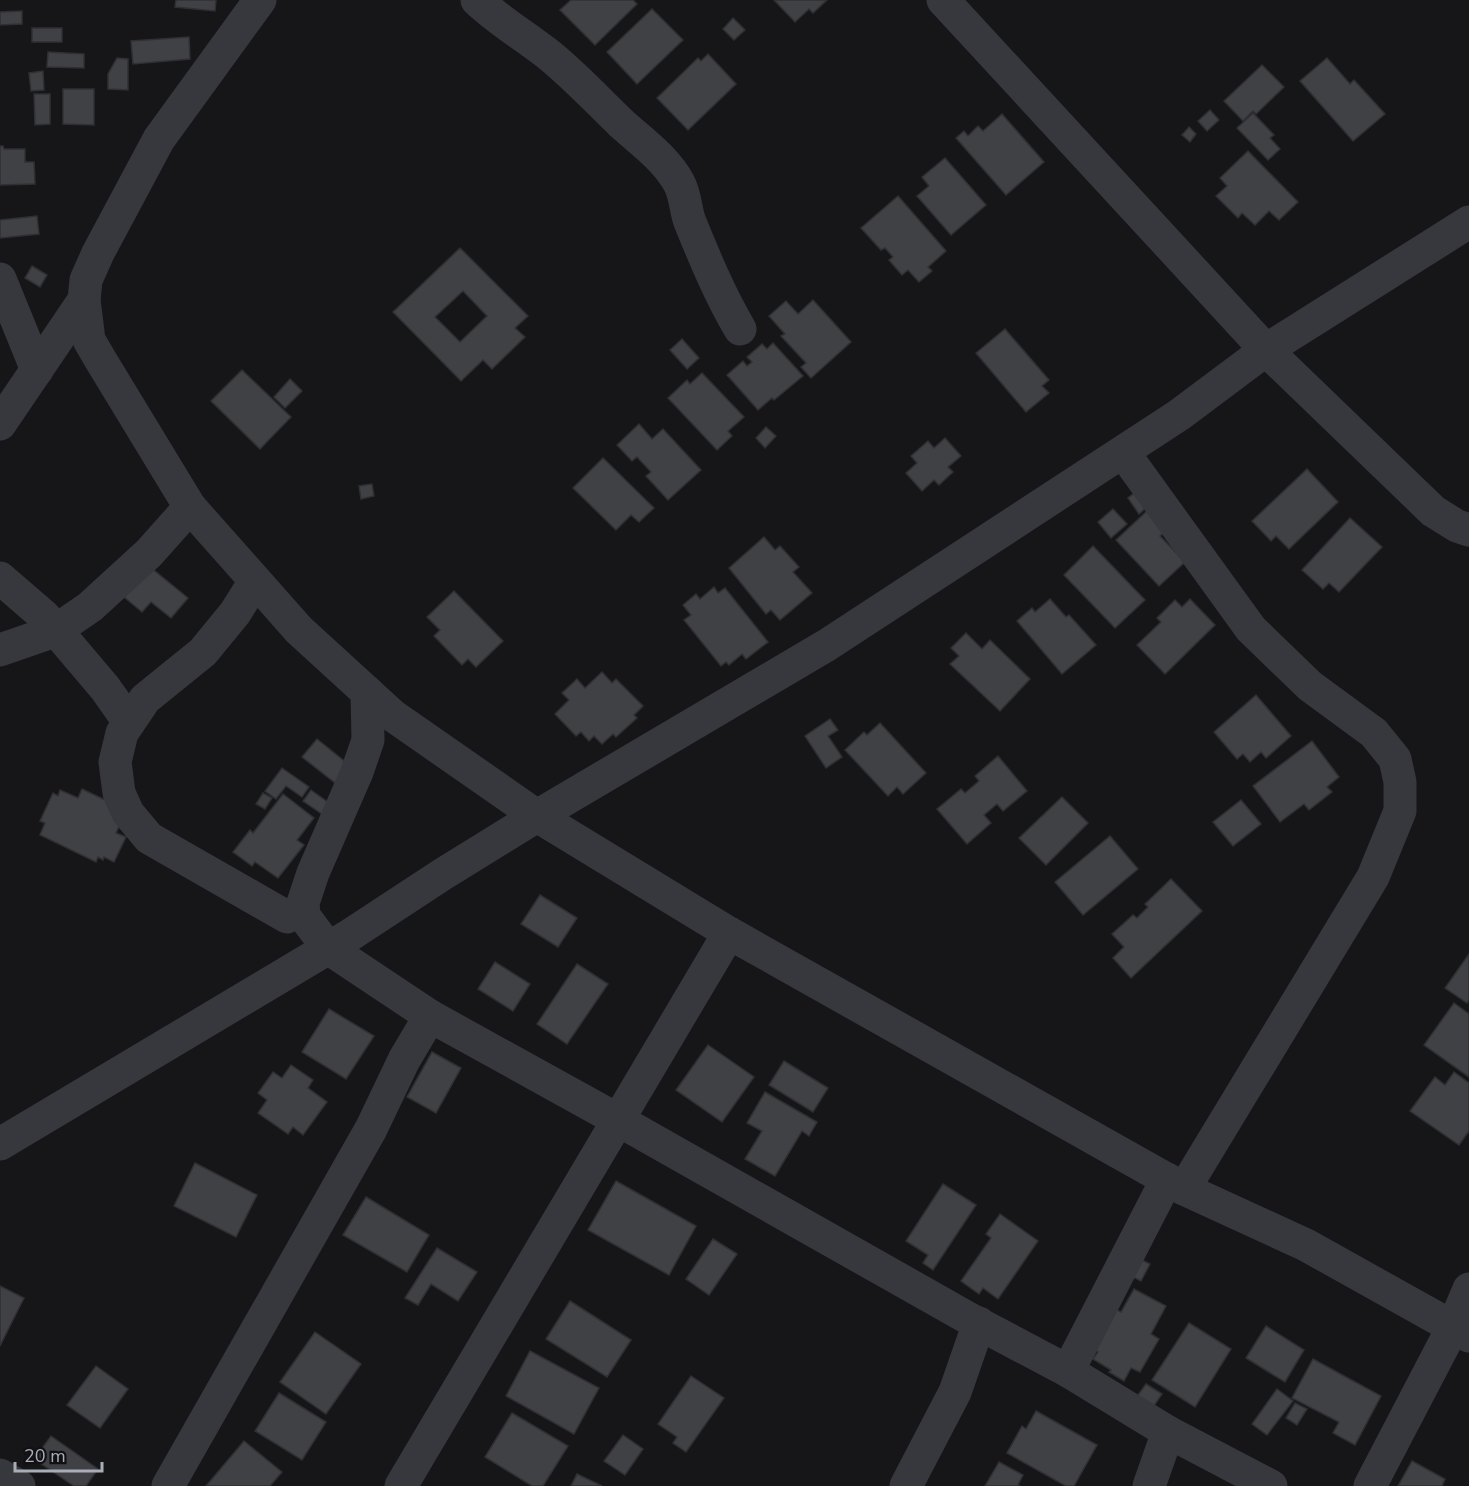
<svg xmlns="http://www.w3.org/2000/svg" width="1469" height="1486" font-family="'Nunito Sans',sans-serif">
	<rect width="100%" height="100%" fill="#161618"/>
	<g fill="#404145" stroke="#303034" stroke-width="1.5" fill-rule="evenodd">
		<polygon points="176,0 216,0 215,11 175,7"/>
		<polygon points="571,0 633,0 637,4 595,45 560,10"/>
		<polygon points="774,0 827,0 813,13 809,9 795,22"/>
		<polygon points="652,9 683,40 637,84 607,52"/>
		<polygon points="22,11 22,24 0,25 0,12"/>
		<polygon points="733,18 745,30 734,40 723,29"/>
		<rect x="32" y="28" width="30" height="14"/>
		<polygon points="189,37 190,59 133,64 131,41"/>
		<polygon points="48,52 84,54 84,68 47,67"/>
		<polygon points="708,54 736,84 688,130 657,98 698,58 701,61"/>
		<polygon points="117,58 128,59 128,90 108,89 108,74"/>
		<polygon points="1327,58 1350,84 1354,80 1385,114 1353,141 1300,81"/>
		<polygon points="1262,65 1284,87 1256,114 1253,111 1243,121 1224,101"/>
		<polygon points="43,71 44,90 31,91 29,73"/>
		<polygon points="63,89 94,89 94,125 63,124"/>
		<polygon points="34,94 50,94 50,124 35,125"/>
		<polygon points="1210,110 1219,120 1207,131 1198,121"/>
		<polygon points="1253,113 1274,135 1270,138 1280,149 1268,160 1237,128"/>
		<polygon points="1002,114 1044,162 1006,195 956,138 964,131 968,136 978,126 983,131"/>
		<polygon points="1189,127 1196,134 1190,142 1182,135"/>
		<polygon points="0,146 3,146 4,149 25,149 25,162 34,162 35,184 0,185"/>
		<polygon points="1248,151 1298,202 1279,220 1269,211 1255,225 1242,213 1238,218 1216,196 1227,186 1220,178"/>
		<polygon points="945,158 986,205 951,235 917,196 929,186 922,177"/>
		<polygon points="898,196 946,251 928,267 932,271 919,282 908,270 902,275 889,260 893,257 885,248 881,250 861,228"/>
		<polygon points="37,216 39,234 0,238 0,220"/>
		<path d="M460 248 528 316 515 328 525 337 492 369 483 360 461 381 393 312ZM463 291 487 316 460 342 435 317Z"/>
		<polygon points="32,266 47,275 40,287 25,278"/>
		<polygon points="813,300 851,342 811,378 801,367 806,363 781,336 785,334 769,316 786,301 798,314"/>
		<polygon points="1005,329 1049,380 1042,386 1049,393 1026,412 976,353"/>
		<polygon points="682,339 699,358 687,369 670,350"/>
		<polygon points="773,343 803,376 774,400 772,398 758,410 727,375 743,361 747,366 752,362 747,357 762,344 767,349"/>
		<polygon points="242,370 291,417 260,449 211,401"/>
		<polygon points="702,373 744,417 728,431 732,436 717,450 668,398 687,380 690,384"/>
		<polygon points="290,379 302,391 285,408 274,397"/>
		<polygon points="639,424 652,439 663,429 701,470 668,500 646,476 651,472 637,457 632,461 617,445"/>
		<polygon points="766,427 776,436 765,448 756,438"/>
		<polygon points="945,438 961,456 948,467 953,472 939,485 934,480 922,491 906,473 917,463 911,456 928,441 934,448"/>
		<polygon points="603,458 654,508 639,522 631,515 616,530 573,488"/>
		<polygon points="1307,469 1338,502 1289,549 1276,536 1271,541 1252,521"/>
		<polygon points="372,484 374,496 361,499 359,486"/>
		<polygon points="1137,491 1150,504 1139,514 1128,498"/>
		<polygon points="1113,509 1127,524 1111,538 1098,522"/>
		<polygon points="1147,511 1165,531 1160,536 1185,562 1159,586 1116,540"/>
		<polygon points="1350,518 1382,547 1339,592 1329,583 1323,589 1302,570"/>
		<polygon points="764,537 775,550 780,546 799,567 793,572 812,593 780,620 771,610 766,614 729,568"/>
		<polygon points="1093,546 1145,600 1115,628 1064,575"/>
		<polygon points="150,567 188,598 171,618 151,602 142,612 124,597"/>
		<polygon points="714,587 718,593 725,588 768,642 746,659 742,654 729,665 726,662 721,666 684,620 691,615 683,605 696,594 700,599"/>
		<polygon points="454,591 503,641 476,667 468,659 462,665 434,636 440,630 427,617"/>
		<polygon points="1050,599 1066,617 1069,615 1096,645 1062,674 1017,621 1032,608 1035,612"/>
		<polygon points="1190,599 1215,625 1165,674 1137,645 1161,622 1157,618 1175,600 1182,607"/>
		<polygon points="966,633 982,649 990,640 1030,679 1000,711 950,664 959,656 951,648"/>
		<polygon points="602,672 612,683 616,679 643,706 634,715 637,718 616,737 613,734 602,744 594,736 589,741 581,732 576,736 555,714 569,700 562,693 577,679 585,688"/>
		<polygon points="1256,695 1291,736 1266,758 1261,752 1250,762 1243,754 1237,759 1214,732"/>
		<polygon points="830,719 838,730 828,736 842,757 826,768 805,736"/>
		<polygon points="880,723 926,773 903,794 897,787 888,796 845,750 864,732 867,735"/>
		<polygon points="317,739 353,768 339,786 302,757"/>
		<polygon points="1312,741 1339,777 1327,787 1332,792 1309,810 1304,804 1280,822 1253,786"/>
		<polygon points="998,756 1027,791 1003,811 997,804 984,815 991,823 967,844 937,809 961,789 965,793 979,781 975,776"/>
		<polygon points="282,768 309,787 302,797 286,786 276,799 265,791"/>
		<polygon points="82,789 120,807 124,815 116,833 126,837 114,862 104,857 103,860 98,857 96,862 40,835 45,823 40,821 53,793 58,796 60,790 78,798"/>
		<polygon points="311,790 329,803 322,814 303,801"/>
		<polygon points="263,793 272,798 265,809 256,804"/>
		<polygon points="283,794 314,818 297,840 304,845 278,878 255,862 252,866 233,852 250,830 253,833"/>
		<polygon points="1062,797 1088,823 1046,865 1019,838"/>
		<polygon points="1241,800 1261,824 1233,846 1213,822"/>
		<polygon points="1110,836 1138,869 1083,915 1055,882"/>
		<polygon points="1171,879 1202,911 1131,978 1113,958 1124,947 1112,934 1133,915 1137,918 1148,907 1145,904"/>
		<polygon points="540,895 577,918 558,947 521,924"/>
		<polygon points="1469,954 1469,1000 1467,1003 1445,988"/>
		<polygon points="495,962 530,984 513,1011 478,989"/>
		<polygon points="577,964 608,984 567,1044 537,1024"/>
		<polygon points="1454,1003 1469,1014 1469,1077 1424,1045"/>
		<polygon points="329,1009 374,1036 346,1079 302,1052"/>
		<polygon points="708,1045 754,1077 722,1122 676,1090"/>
		<polygon points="432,1052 461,1068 436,1113 407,1097"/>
		<polygon points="784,1061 828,1088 813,1112 769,1085"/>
		<polygon points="291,1065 313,1080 308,1088 327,1102 303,1135 293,1127 288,1134 258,1113 267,1100 258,1093 273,1072 282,1078"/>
		<polygon points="1454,1072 1469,1083 1469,1131 1459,1145 1410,1111 1435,1077 1445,1085"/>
		<polygon points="765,1092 817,1122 809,1136 802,1131 775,1176 745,1159 762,1131 747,1123"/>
		<polygon points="195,1163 257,1195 236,1237 174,1206"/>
		<polygon points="616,1181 696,1226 669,1275 588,1230"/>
		<polygon points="943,1184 976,1205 933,1270 923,1263 928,1255 906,1241"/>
		<polygon points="366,1197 429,1235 407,1272 343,1235"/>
		<polygon points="1000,1214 1038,1241 998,1299 983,1288 979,1294 961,1281 991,1238 986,1234"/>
		<polygon points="713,1239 737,1254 709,1295 686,1279"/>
		<polygon points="437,1248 477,1272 458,1301 431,1284 418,1305 405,1298"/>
		<polygon points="1138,1258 1150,1264 1141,1281 1129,1275"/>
		<polygon points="0,1286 24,1298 0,1346"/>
		<polygon points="1134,1289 1166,1306 1151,1334 1159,1339 1140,1372 1131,1368 1124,1381 1109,1372 1111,1370 1093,1359 1098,1352 1090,1347 1113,1308 1121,1312"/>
		<polygon points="570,1301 631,1340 607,1377 546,1339"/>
		<polygon points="1189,1323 1231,1349 1195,1407 1152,1380"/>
		<polygon points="1266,1326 1304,1350 1285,1382 1246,1358"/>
		<polygon points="315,1332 361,1364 326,1414 280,1382"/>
		<polygon points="530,1351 599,1388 574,1434 506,1396"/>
		<polygon points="1313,1359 1381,1396 1355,1445 1333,1433 1339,1422 1292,1398"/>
		<polygon points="96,1366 128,1389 100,1428 67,1405"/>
		<polygon points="691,1376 724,1398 686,1452 673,1443 677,1437 658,1424"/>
		<polygon points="1146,1384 1162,1394 1149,1413 1133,1402"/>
		<polygon points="1277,1389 1293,1401 1267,1435 1252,1424"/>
		<polygon points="279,1393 326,1422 302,1460 255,1431"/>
		<polygon points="1295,1403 1307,1409 1297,1425 1286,1418"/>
		<polygon points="1036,1411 1097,1445 1074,1486 1066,1486 1007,1453 1022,1426 1026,1429"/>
		<polygon points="512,1413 568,1446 543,1486 532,1486 485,1457"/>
		<polygon points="623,1435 643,1449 625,1475 604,1461"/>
		<polygon points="51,1436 98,1469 86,1486 74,1486 34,1459"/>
		<polygon points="244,1441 282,1472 270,1486 206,1486"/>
		<polygon points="1412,1461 1445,1479 1442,1486 1398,1486"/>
		<polygon points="999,1462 1023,1475 1018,1485 1020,1486 985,1486"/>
		<polygon points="577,1474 602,1486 571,1486"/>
	</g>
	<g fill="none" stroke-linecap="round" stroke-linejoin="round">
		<g stroke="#37383d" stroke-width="33">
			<polyline points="260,0 159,139 98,253 86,280 84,300 89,340 100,359 190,507 299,630 392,715 537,816 729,933 1184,1189 1306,1245 1469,1336"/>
			<path d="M477 0C499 21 525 36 549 55 575 76 598 101 622 124 642 142 666 159 679 183 686 196 685 209 690 222 705 259 720 295 740 329"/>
			<polyline points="943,0 1266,350 1433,511 1457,526 1469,530"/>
			<polyline points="0,279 37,370"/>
			<polyline points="0,424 84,300"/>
			<polyline points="1123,452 1251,629 1310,686 1374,733 1395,759 1400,782 1400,811 1373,877 1184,1189"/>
			<polyline points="0,578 44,616 105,688 129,722"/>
			<polyline points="255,581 235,613 203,652 145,699 122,733 115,762 119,793 128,813 149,838 287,917"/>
			<polyline points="0,650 55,631 90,607 149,553 190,507"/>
			<polyline points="367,692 368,740 357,772 313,873 303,903 304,916 328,948 430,1016 618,1120 968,1318 1068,1371 1168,1432 1271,1486"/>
			<polyline points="0,1144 347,937 443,874 537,816 827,645 1179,415 1266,350 1469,222"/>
			<polyline points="1068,1371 1167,1179"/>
			<polyline points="0,1475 19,1486"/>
			<polyline points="168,1486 371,1129 404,1060 430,1016"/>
			<polyline points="401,1486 729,933"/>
			<polyline points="906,1486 955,1392 979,1323"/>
			<polyline points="1149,1486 1168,1432"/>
			<polyline points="1370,1486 1453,1327 1469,1289"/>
		</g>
	</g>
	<path d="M15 1462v9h87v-9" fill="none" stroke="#a8adb8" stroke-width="3"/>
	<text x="24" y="1462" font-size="18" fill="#a8adb8" stroke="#111113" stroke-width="4.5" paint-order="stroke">20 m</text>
</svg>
